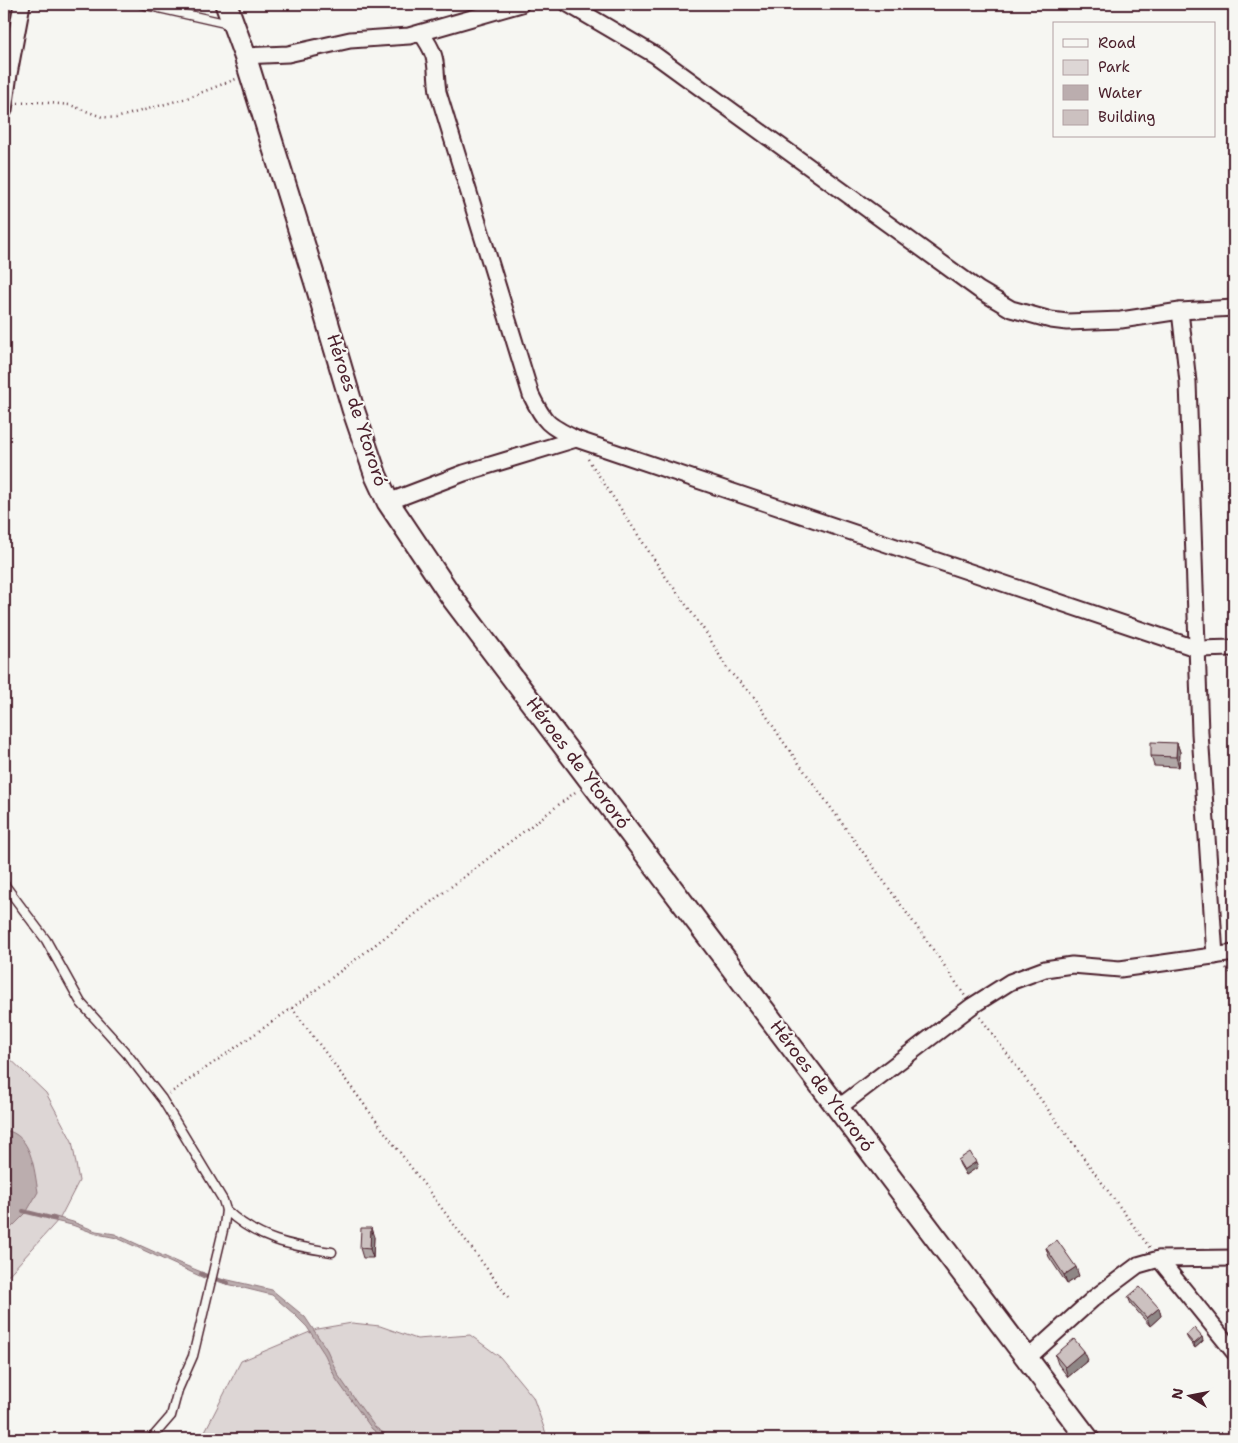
<svg xmlns="http://www.w3.org/2000/svg" width="1238" height="1443" font-family="'Shantell Sans',sans-serif">
	<rect width="100%" height="100%" fill="#f6f6f2"/>
	<filter id="ink" filterUnits="userSpaceOnUse"><feTurbulence type="fractalNoise" baseFrequency=".02" numOctaves="2"/><feDisplacementMap in="SourceGraphic" scale="10" xChannelSelector="R" yChannelSelector="G"/><feConvolveMatrix kernelMatrix="1 2 1 2 8 2 1 2 1" color-interpolation-filters="sRGB"/></filter>
	<g filter="url(#ink)">
		<g fill="#ddd6d5" stroke="#947a80">
			<polygon points="4,1053 46,1093 72,1141 79,1181 60,1218 4,1280"/>
			<polygon points="352,1323 380,1326 417,1339 470,1335 500,1357 533,1397 548,1439 201,1439 241,1361 317,1329"/>
		</g>
		<g fill="#bbadae" stroke="#8e747a">
			<path d="M4 1130C32 1134 34 1169 38 1192L26 1213 4 1235Z"/>
			<polygon points="52,1216 73,1222 96,1231 115,1234 179,1263 204,1273 204,1278 117,1238 97,1234 72,1225 50,1220"/>
			<polygon points="224,1279 272,1290 305,1317 327,1350 338,1375 354,1398 375,1427 392,1439 386,1439 372,1429 336,1379 325,1355 307,1327 294,1314 272,1295 223,1283"/>
		</g>
		<g fill="none" stroke-linecap="round" stroke-linejoin="round">
			<g stroke="#8e747a" stroke-width="4">
				<polyline points="23,1211 55,1219"/>
				<polyline points="201,1274 228,1283"/>
			</g>
			<g stroke="#4a1f2b" stroke-width="11">
				<g id="lane">
					<polyline points="141,4 229,24"/>
					<polyline points="4,884 46,940 81,1003 127,1054 162,1099 223,1200 226,1210 224,1226 193,1356 178,1390 171,1416 151,1439"/>
					<path d="M226 1210C258 1240 291 1246 332 1252"/>
				</g>
			</g>
			<g stroke="#4a1f2b" stroke-width="19">
				<g id="street">
					<polyline points="568,4 655,55 979,290 1011,309 1051,320 1067,322 1121,320 1180,311 1234,308"/>
					<path d="M421 33C440 59 434 64 438 92L531 395C545 424 548 425 576 439L1198 649 1234 648"/>
					<polyline points="245,56 288,54 350,40 409,36 521,4"/>
					<polyline points="4,110 9,74 22,4"/>
					<polyline points="1180,311 1188,382 1200,733 1215,956"/>
					<polyline points="388,502 464,473 576,439"/>
					<polyline points="838,1108 972,1006 1010,982 1045,969 1072,965 1120,969 1234,953"/>
					<polyline points="1159,1259 1234,1352"/>
					<polyline points="1028,1358 1094,1298 1138,1265 1159,1259 1234,1258"/>
				</g>
			</g>
			<g stroke="#4a1f2b" stroke-width="25">
				<polyline id="secondary" points="226,4 245,56 317,287 353,409 376,476 388,502 453,599 1088,1439"/>
			</g>
			<g stroke="#4a1f2b" stroke-width="2.5" stroke-dasharray="1 4" stroke-linecap="butt">
				<polyline points="18,103 40,102 70,105 102,117 116,118 187,98 236,79"/>
				<polyline points="588,459 663,573 707,634 728,670 755,698 782,740 937,955 965,996"/>
				<polyline points="1226,968 1234,978"/>
				<polyline points="292,1008 508,1297"/>
				<polyline points="980,1017 1150,1248"/>
				<polyline points="169,1094 292,1008 578,790"/>
			</g>
			<use href="#lane" stroke="#f6f6f2" stroke-width="8"/>
			<use href="#street" stroke="#f6f6f2" stroke-width="15"/>
			<use href="#secondary" stroke="#f6f6f2" stroke-width="21"/>
		</g>
		<g fill="#afa6a5" stroke="#4a1f2b">
			<polygon points="1177,743 1180,752 1179,767 1154,766 1151,756"/>
			<polygon points="958,1160 978,1167 966,1175 960,1165"/>
			<polygon points="374,1237 373,1258 363,1258 360,1248"/>
			<polygon points="1046,1248 1079,1276 1067,1284 1049,1257"/>
			<polygon points="1128,1297 1159,1308 1161,1316 1150,1326 1131,1304"/>
			<polygon points="1186,1335 1202,1337 1203,1341 1195,1348 1188,1339"/>
			<polygon points="1055,1355 1088,1360 1068,1377 1058,1364"/>
		</g>
		<g fill="#8f8786" stroke="#4a1f2b">
			<polygon points="1177,743 1180,752 1179,767 1176,757"/>
			<polygon points="976,1162 978,1167 966,1175 964,1170"/>
			<polygon points="371,1228 374,1237 373,1258 370,1249"/>
			<polygon points="1076,1267 1079,1276 1067,1284 1064,1275"/>
			<polygon points="1159,1308 1161,1316 1150,1326 1147,1318"/>
			<polygon points="1202,1337 1203,1341 1195,1348 1194,1344"/>
			<polygon points="1084,1351 1088,1360 1068,1377 1065,1367"/>
		</g>
		<g fill="#ccc1c0" stroke="#4a1f2b">
			<polygon points="1151,742 1177,743 1176,757 1151,756"/>
			<polygon points="970,1152 976,1162 964,1170 958,1160"/>
			<polygon points="361,1228 371,1228 370,1249 360,1248"/>
			<polygon points="1057,1240 1076,1267 1064,1275 1046,1248"/>
			<polygon points="1140,1287 1159,1308 1147,1318 1128,1297"/>
			<polygon points="1194,1328 1202,1337 1194,1344 1186,1335"/>
			<polygon points="1074,1339 1084,1351 1065,1367 1055,1355"/>
		</g>
	</g>
	<g text-anchor="middle" stroke-width="4.5" stroke-linejoin="round" paint-order="stroke">
		<g font-size="18" fill="#4a1f2b" stroke="#f6f6f2">
			<text transform="translate(357 410) rotate(72)" y="6">Héroes de Ytororó</text>
			<text transform="translate(578 763) rotate(53)" y="6">Héroes de Ytororó</text>
			<text transform="translate(822 1086) rotate(53)" y="6">Héroes de Ytororó</text>
		</g>
	</g>
	<rect width="1238" height="1443" fill="none" stroke="#f6f6f2" stroke-width="20"/>
	<rect x="10" y="10" width="1218" height="1423" fill="none" stroke="#4a1f2b" stroke-width="2" filter="url(#ink)"/>
	<rect x="1053" y="22" width="162" height="115" fill="#f6f6f2" stroke="#b1a0a2"/>
	<rect x="1063" y="39" width="25" height="8" fill="#f6f6f2" stroke="#b1a0a2"/>
	<text x="1098" y="48" font-size="15" fill="#4a1f2b">Road</text>
	<rect x="1063" y="60" width="25" height="15" fill="#ddd6d5" stroke="#b1a0a2"/>
	<text x="1098" y="72" font-size="15" fill="#4a1f2b">Park</text>
	<rect x="1063" y="85" width="25" height="15" fill="#bbadae" stroke="#b1a0a2"/>
	<text x="1098" y="98" font-size="15" fill="#4a1f2b">Water</text>
	<rect x="1063" y="110" width="25" height="15" fill="#ccc1c0" stroke="#b1a0a2"/>
	<text x="1098" y="122" font-size="15" fill="#4a1f2b">Building</text>
	<g transform="translate(1190 1396) rotate(280)" stroke="#f6f6f2" stroke-width="4" paint-order="stroke">
	<path d="M0-4L9 19L0 12L-9 19Z" fill="#4a1f2b"/>
	<text y="-8" font-size="14" font-weight="bold" text-anchor="middle" fill="#4a1f2b">N</text>
	</g>
</svg>
